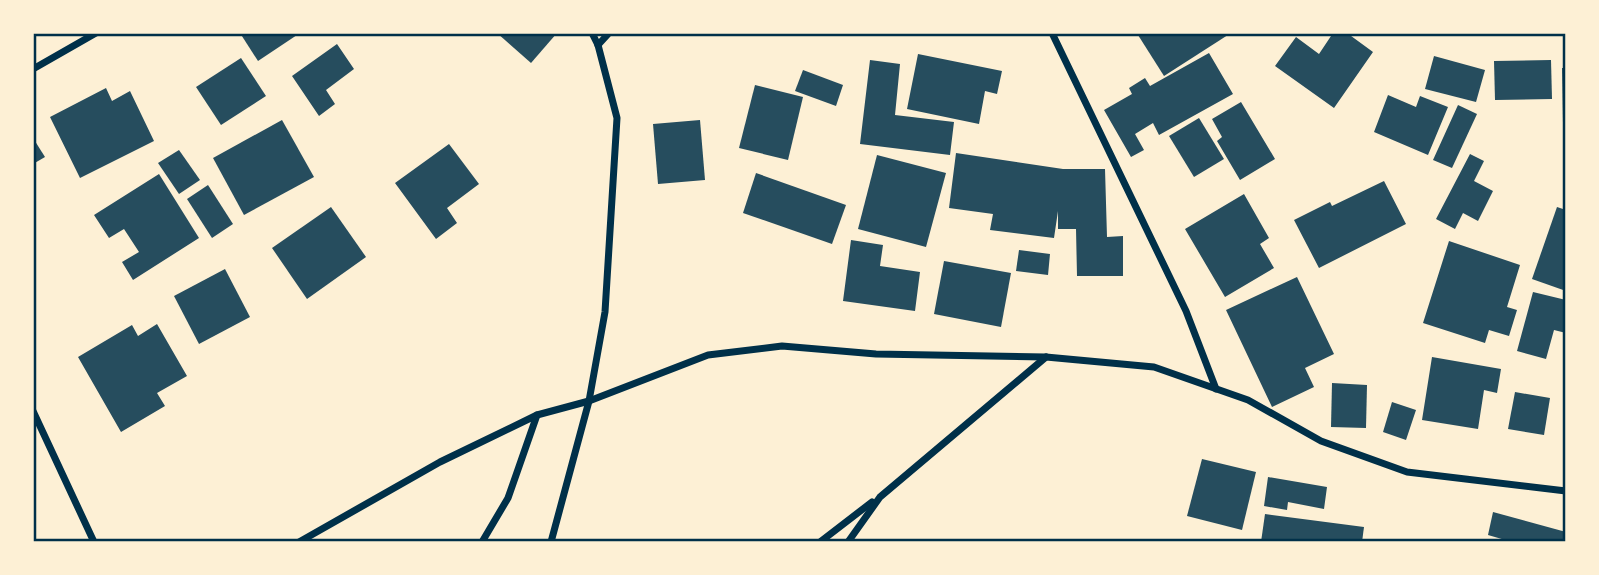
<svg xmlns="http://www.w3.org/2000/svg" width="1599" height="575" font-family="Mulish,sans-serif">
	<rect width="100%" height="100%" fill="#fdf0d5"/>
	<g fill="#264d5e">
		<polygon points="240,33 300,33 258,61"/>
		<polygon points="497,33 557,33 531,63"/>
		<polygon points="1141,33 1231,33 1164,76 1138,35"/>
		<polygon points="1333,33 1347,33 1373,52 1334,108 1275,66 1296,37 1319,54"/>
		<polygon points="337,44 354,69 326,90 335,104 319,116 292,76"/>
		<polygon points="1209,53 1233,94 1159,135 1153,123 1135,134 1144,150 1131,157 1104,110 1132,94 1129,88 1145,78 1150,86"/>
		<polygon points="918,54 1002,71 997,94 985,91 979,124 907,109"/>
		<polygon points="1434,56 1485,70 1476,102 1425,89"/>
		<polygon points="241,58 266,96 221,125 196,87"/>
		<polygon points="870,60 900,64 895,115 954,122 950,155 860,144"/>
		<polygon points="1551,60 1552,99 1495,100 1494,61"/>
		<polygon points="1562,68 1566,68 1566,123 1563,123"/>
		<polygon points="803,70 843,85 836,106 795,91"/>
		<polygon points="755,85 803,97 788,160 739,148"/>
		<polygon points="106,88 112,101 130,91 154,141 80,178 50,117"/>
		<polygon points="1388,95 1416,107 1420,96 1448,107 1428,155 1374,132"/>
		<polygon points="1241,102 1275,159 1240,180 1217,141 1222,137 1212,119"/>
		<polygon points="1458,105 1477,114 1452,168 1433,160"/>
		<polygon points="1199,118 1224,159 1194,177 1169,136"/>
		<polygon points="282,120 314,177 244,215 213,158"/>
		<polygon points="700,120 705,180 658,184 653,124"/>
		<polygon points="33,138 45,157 33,164"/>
		<polygon points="449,144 479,184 447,208 457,223 436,239 395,183"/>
		<polygon points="179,150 200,180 179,194 158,163"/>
		<polygon points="956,153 1063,169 1105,169 1107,237 1123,236 1123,276 1077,276 1076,229 1058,229 1058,211 1054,238 990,230 993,214 949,208"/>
		<polygon points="1470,154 1484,161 1474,181 1493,191 1478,221 1463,213 1455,229 1436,219"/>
		<polygon points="877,155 946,173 926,247 858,229"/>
		<polygon points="756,173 846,205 832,244 743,213"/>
		<polygon points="159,174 199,238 133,280 122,262 139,252 124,229 109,238 94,215"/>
		<polygon points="1384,181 1406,224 1319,268 1294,220 1330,202 1332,206"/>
		<polygon points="208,185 233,224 212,238 187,199"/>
		<polygon points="1244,194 1269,238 1260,244 1274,268 1225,297 1185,229"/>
		<polygon points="331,207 366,257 307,299 272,248"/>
		<polygon points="1557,207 1566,210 1566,291 1532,279"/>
		<polygon points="851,240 883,245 880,266 920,272 915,311 843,301"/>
		<polygon points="1449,241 1520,265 1507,307 1517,310 1509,336 1489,330 1485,343 1423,323"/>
		<polygon points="1019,250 1050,254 1048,275 1016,271"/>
		<polygon points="944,261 1011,273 1001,327 934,314"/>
		<polygon points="225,269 250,317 199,344 174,296"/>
		<polygon points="1297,277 1334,354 1305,368 1314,387 1272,407 1226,310"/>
		<polygon points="1533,292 1566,300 1566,333 1554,330 1546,359 1517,351"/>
		<polygon points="157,324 187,376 157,393 165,406 121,432 78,357 132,325 138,336"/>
		<polygon points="1432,357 1501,369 1497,393 1484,390 1478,429 1422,420"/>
		<polygon points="1332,383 1367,385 1366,428 1331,427"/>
		<polygon points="1515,392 1550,398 1544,435 1508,429"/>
		<polygon points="1392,402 1416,410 1406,440 1383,432"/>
		<polygon points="1202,459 1256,472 1242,530 1187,516"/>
		<polygon points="1268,477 1327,487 1324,509 1288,502 1287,510 1264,506"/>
		<polygon points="1493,512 1566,532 1566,542 1512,542 1488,535"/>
		<polygon points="1265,514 1364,527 1362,542 1261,542"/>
	</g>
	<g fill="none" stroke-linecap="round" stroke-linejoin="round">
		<g stroke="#003049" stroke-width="7">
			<polyline points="1052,33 1186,311 1216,389"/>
			<polyline points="598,45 609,33"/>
			<polyline points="33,69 96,33"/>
			<polyline points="33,411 94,542"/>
			<polyline points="299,542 440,462 537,415 589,401 708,355 782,346 876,354 1046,357 1154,367 1248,400 1321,441 1407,472 1566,491"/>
			<polyline points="482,542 508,498 537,415"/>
			<polyline points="551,542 589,401 605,312 617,118 598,45 592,33"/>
			<polyline points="820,542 872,502"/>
			<polyline points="848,542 880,497 1046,357"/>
		</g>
	</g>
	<rect width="1599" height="575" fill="none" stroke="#fdf0d5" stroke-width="70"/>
	<rect x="35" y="35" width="1529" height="505" fill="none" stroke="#003049" stroke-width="2.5"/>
</svg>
